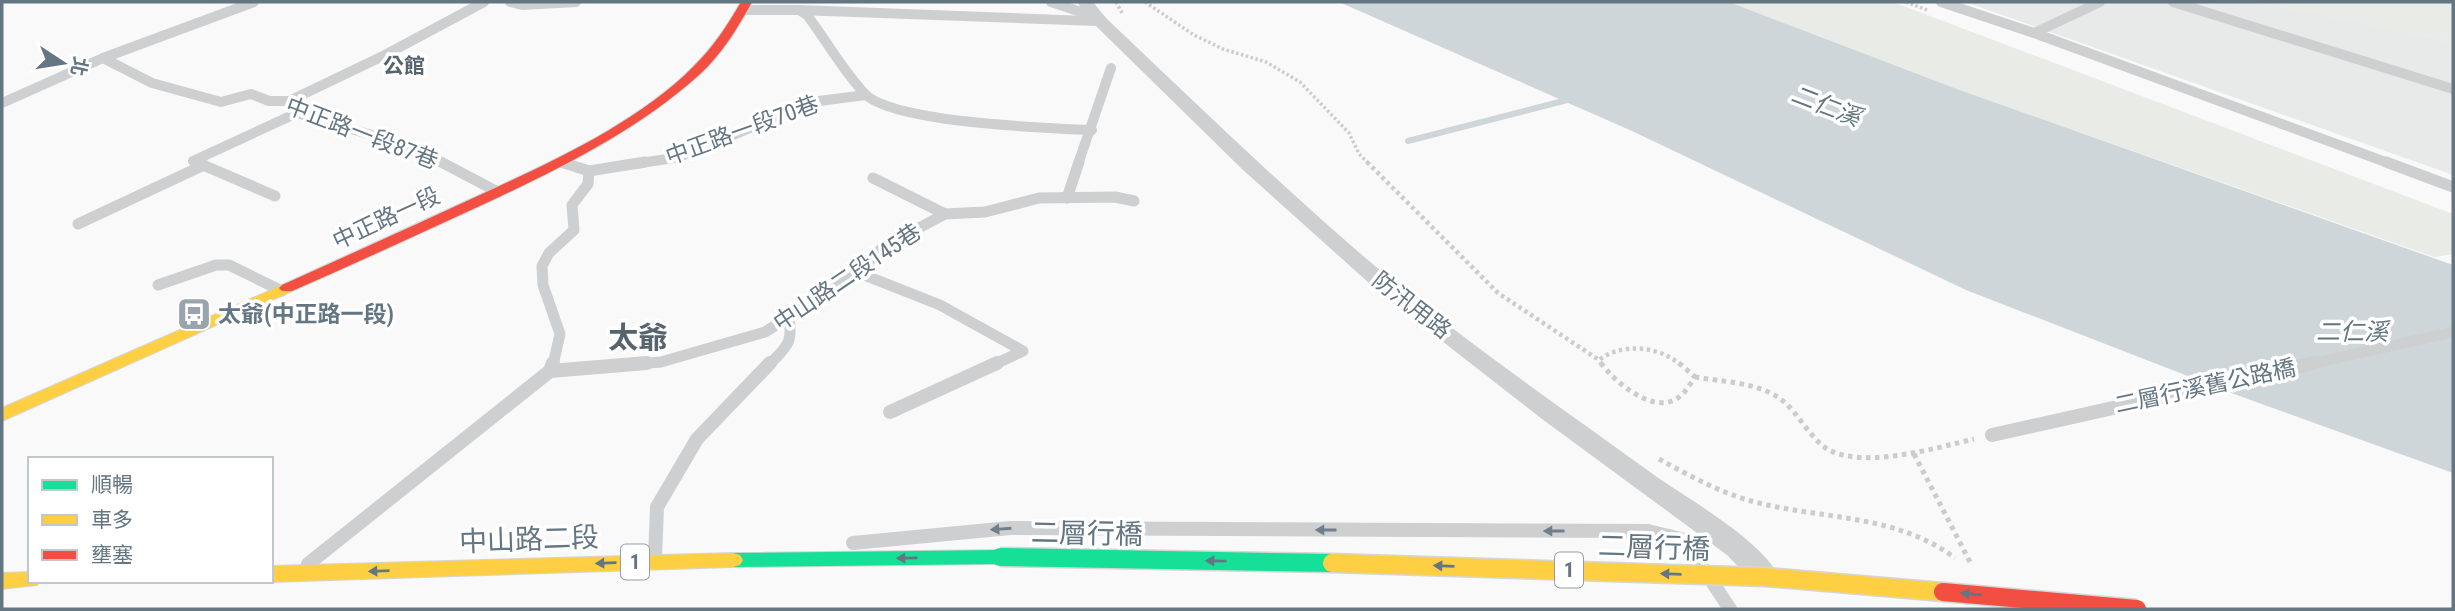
<svg xmlns="http://www.w3.org/2000/svg" width="2455" height="611" font-family="'Roboto Condensed','Noto Sans TC',sans-serif">
	<rect width="100%" height="100%" fill="#f9f9f9"/>
	<polygon fill="#e8e9e9" points="1966,2 2257,2 2453,42 2453,175"/>
	<g fill="#e8ebe6">
		<polygon points="1729,2 1893,2 2453,214 2453,254 2434,257 1957,89"/>
		<polygon points="2257,2 2453,2 2453,42 2256,3"/>
	</g>
	<polygon fill="#ced6d9" points="1339,2 1729,2 1957,89 2453,265 2453,473 2234,394 1966,290 1632,131"/>
	<g fill="none" stroke-linecap="round" stroke-linejoin="round">
		<polyline stroke="#ced6d9" stroke-width="6" points="1408,141 1575,98"/>
		<g stroke="#d5d6d7" stroke-width="2">
			<polygon id="fast" points="1000,550 1007,552 1010,557 1007,562 1000,564 733,567 726,565 723,560 726,555 733,553"/>
		</g>
		<g stroke="#d5d6d7" stroke-width="2">
			<g id="slow">
				<polygon points="287,283 295,288 292,291 2,421 2,408"/>
				<polygon points="733,553 740,555 743,560 740,565 733,567 271,582 270,581 271,566"/>
				<polygon points="30,572 30,581 39,581 37,585 2,589 2,573"/>
			</g>
		</g>
		<g stroke="#d5d6d7" stroke-width="2">
			<path id="jam" d="M741 2H752C737 29 722 54 699 75 633 134 551 173 471 210 412 237 352 265 292 291H282L279 288 282 285C353 253 424 221 495 188 562 157 642 119 694 66 714 46 727 26 741 2Z"/>
		</g>
		<g stroke="#cbcccd" stroke-width="3.5" stroke-dasharray="2.5 2.5" stroke-linecap="butt">
			<polyline points="1116,2 1122,13"/>
			<polyline points="1145,2 1194,35 1223,49 1266,62 1300,82 1349,133 1359,154 1369,164"/>
			<polyline points="1906,2 1927,10"/>
		</g>
		<g stroke="#cbcccd" stroke-width="4.5" stroke-dasharray="3.5 3.5" stroke-linecap="butt">
			<polyline points="1367,162 1498,293 1599,360"/>
			<path d="M1602 365 1599 360C1622 342 1659 346 1681 365"/>
		</g>
		<g stroke="#cbcccd" stroke-width="5" stroke-dasharray="4.5 4.5" stroke-linecap="butt">
			<path d="M1601 363C1614 381 1648 410 1672 401 1683 397 1689 386 1695 377"/>
			<polyline points="1679,363 1695,377"/>
			<path d="M1695 377C1723 382 1760 382 1783 401 1798 413 1814 444 1831 451 1868 468 1936 448 1974 439"/>
			<polyline points="1914,454 1970,562"/>
			<path d="M1659 459C1688 475 1719 492 1751 501 1821 520 1895 513 1955 558"/>
		</g>
		<g stroke="#cecfd0" stroke-width="10">
			<polyline points="510,2 522,5 576,2"/>
			<polyline points="1051,2 1096,17"/>
			<polyline points="1941,2 2034,33 2391,164"/>
			<polyline points="2173,2 2453,89"/>
			<path d="M743 10H799L807 15C826 40 843 71 865 94 894 123 1047 128 1092 130"/>
			<polyline points="2034,33 2100,2"/>
			<polyline points="103,58 152,83 221,102 251,94 269,101 289,101 297,113 392,141 445,164"/>
			<polyline points="289,101 383,56 484,2"/>
			<polyline points="2,103 103,58 254,2"/>
			<polyline points="560,162 567,164"/>
			<polyline points="200,164 193,161 297,113"/>
			<polyline points="634,164 680,157 707,143 729,137 811,102 866,95"/>
			<polyline points="1078,164 1111,68"/>
		</g>
		<g stroke="#cecfd0" stroke-width="11">
			<polyline points="196,162 275,196"/>
			<polyline points="441,162 498,192"/>
			<polyline points="561,162 589,171"/>
			<polyline points="2386,162 2453,187"/>
			<polyline points="873,178 945,214"/>
			<polyline points="1067,198 1079,162"/>
			<polyline points="78,224 204,165"/>
			<polyline points="859,273 940,305 1023,351 993,365"/>
			<polyline points="158,285 216,265 229,265 282,291"/>
			<polyline points="553,365 560,334 543,285 542,266 549,253 574,230 572,205 588,184 589,171 645,162"/>
			<polyline points="625,365 661,362 765,332 859,273 883,247 945,214 985,212 1039,198 1115,197 1134,201"/>
			<path d="M769 365C787 346 793 344 789 317"/>
			<polyline points="2306,365 2453,332"/>
		</g>
		<g stroke="#cecfd0" stroke-width="14">
			<polyline points="550,371 553,363"/>
			<polyline points="890,412 997,363"/>
			<polyline points="1992,435 2314,363"/>
			<polyline points="853,543 1010,528 1648,531 1685,540 1702,565"/>
			<polyline points="655,558 657,507 697,439 770,363"/>
			<polyline points="308,564 550,371 647,363"/>
			<polyline points="1713,583 1730,609"/>
		</g>
		<path fill="#cecfd0" fill-rule="evenodd" d="M1077 2H1093L1106 18C1200 107 1294 199 1394 282 1478 351 1569 413 1657 477 1692 501 1760 540 1779 576L1775 584 1765 587 1755 584 1727 555 1542 419 1379 292 1242 169 1096 26 799 15 791 10 799 5 1087 16Z"/>
		<use href="#fast" fill="#16e098" fill-rule="evenodd"/>
		<use href="#slow" fill="#ffcf43" fill-rule="evenodd"/>
		<use href="#jam" fill="#f24e42" fill-rule="evenodd"/>
		<g stroke="#d5d6d7" stroke-width="21" stroke-linecap="butt">
			<polyline id="fast-bridge" points="1000,557 1332,563"/>
		</g>
		<g stroke="#d5d6d7" stroke-width="21" stroke-linecap="butt">
			<polyline id="slow-bridge" points="1332,563 1766,577 1943,592"/>
		</g>
		<g stroke="#d5d6d7" stroke-width="21" stroke-linecap="butt">
			<polyline id="jam-bridge" points="1943,592 2137,609"/>
		</g>
		<use href="#fast-bridge" stroke="#16e098" stroke-width="18"/>
		<use href="#slow-bridge" stroke="#ffcf43" stroke-width="18"/>
		<use href="#jam-bridge" stroke="#f24e42" stroke-width="18"/>
	</g>
	<defs><path id="oneway-solid" d="M-6-.8H1V-3.2L6.5 0L1 3.2V.8H-6Z" transform="scale(1.75)"/></defs>
	<g fill="#707f8b">
		<use href="#oneway-solid" transform="translate(1001 529) rotate(176)"/>
		<use href="#oneway-solid" transform="translate(1326 530) rotate(-180)"/>
		<use href="#oneway-solid" transform="translate(1554 531) rotate(-180)"/>
	</g>
	<g fill="#657683">
		<use href="#oneway-solid" transform="translate(907 558) rotate(179)"/>
		<use href="#oneway-solid" transform="translate(1216 561) rotate(-179)"/>
		<use href="#oneway-solid" transform="translate(606 563) rotate(178)"/>
		<use href="#oneway-solid" transform="translate(1444 566) rotate(-178)"/>
		<use href="#oneway-solid" transform="translate(379 571) rotate(178)"/>
		<use href="#oneway-solid" transform="translate(1671 574) rotate(-178)"/>
		<use href="#oneway-solid" transform="translate(1971 594) rotate(-175)"/>
	</g>
	<defs>
		<g id="bus-square" transform="scale(1.75)"><rect x="-9" y="-9" width="18" height="18" rx="4" fill="#99a4ac" stroke="#fff"/><path d="M-5-6H5V4H4V6H2V4H-2V6H-4V4H-5ZM-3.5-4V0h7V-4ZM-3.5 1.2v1.5H-2V1.2ZM2 1.2v1.5H3.5V1.2Z" fill="#fff"/></g>
	</defs>
	<g fill-rule="evenodd">
		<use href="#bus-square" x="194" y="314"/>
	</g>
	<g text-anchor="middle" stroke-width="7" stroke-linejoin="round" paint-order="stroke">
		<g font-size="21" font-weight="bold" fill="#57646e" stroke="#fff">
			<text x="404" y="73">公館</text>
		</g>
		<g fill="#fff" stroke="#939fa8" stroke-width="2">
			<rect x="621" y="544.5" width="28" height="35" rx="5"/>
			<rect x="1555" y="552.5" width="28" height="35" rx="5"/>
		</g>
		<g font-size="21" font-weight="bold" fill="#657683">
			<text x="635" y="569">1</text>
			<text x="1569" y="577">1</text>
		</g>
		<g font-size="23" fill="#657683" stroke="#fff">
			<text transform="translate(742 130) rotate(-20)" y="8">中正路一段70巷</text>
			<text transform="translate(362 133) rotate(21)" y="8">中正路一段87巷</text>
			<text transform="translate(386 218) rotate(-25)" y="8">中正路一段</text>
			<text transform="translate(847 277) rotate(-34)" y="8">中山路二段145巷</text>
			<text transform="translate(1412 305) rotate(38)" y="8">防汛用路</text>
			<text transform="translate(2205 386) rotate(-12)" y="8">二層行溪舊公路橋</text>
		</g>
		<g font-size="23" font-weight="bold" fill="#657683" stroke="#fff" text-anchor="start">
			<text x="218" y="322">太爺(中正路一段)</text>
		</g>
		<g font-size="24" font-style="italic" fill="#60757c" stroke="#fff">
			<text transform="translate(1826 106) rotate(21)" y="8">二仁溪</text>
			<text x="2352" y="340">二仁溪</text>
		</g>
		<g font-size="28" fill="#657683" stroke="#fff">
			<text transform="translate(1087 533) rotate(1)" y="10">二層行橋</text>
			<text transform="translate(529 539) rotate(-2)" y="10">中山路二段</text>
			<text transform="translate(1654 547) rotate(2)" y="10">二層行橋</text>
		</g>
		<g font-size="30" font-weight="bold" fill="#57646e" stroke="#fff">
			<text x="638" y="348">太爺</text>
		</g>
	</g>
	<rect width="2455" height="611" fill="none" stroke="#657683" stroke-width="7"/>
	<rect x="28" y="457" width="245" height="126" fill="#ffffff" stroke="#c1c8cd" stroke-width="2"/>
	<rect x="42" y="480" width="35" height="10" fill="#16e098" stroke="#c1c8cd" stroke-width="2"/>
	<text x="91" y="492" font-size="21" fill="#657683">順暢</text>
	<rect x="42" y="515" width="35" height="10" fill="#ffcf43" stroke="#c1c8cd" stroke-width="2"/>
	<text x="91" y="527" font-size="21" fill="#657683">車多</text>
	<rect x="42" y="550" width="35" height="10" fill="#f24e42" stroke="#c1c8cd" stroke-width="2"/>
	<text x="91" y="562" font-size="21" fill="#657683">壅塞</text>
	<g transform="translate(63 63) rotate(102)" stroke="#ffffff" stroke-width="5" paint-order="stroke">
	<path d="M0-5L12 26L0 18L-12 26Z" fill="#657683"/>
	<text y="-10" font-size="19" font-weight="bold" text-anchor="middle" fill="#657683">北</text>
	</g>
</svg>
